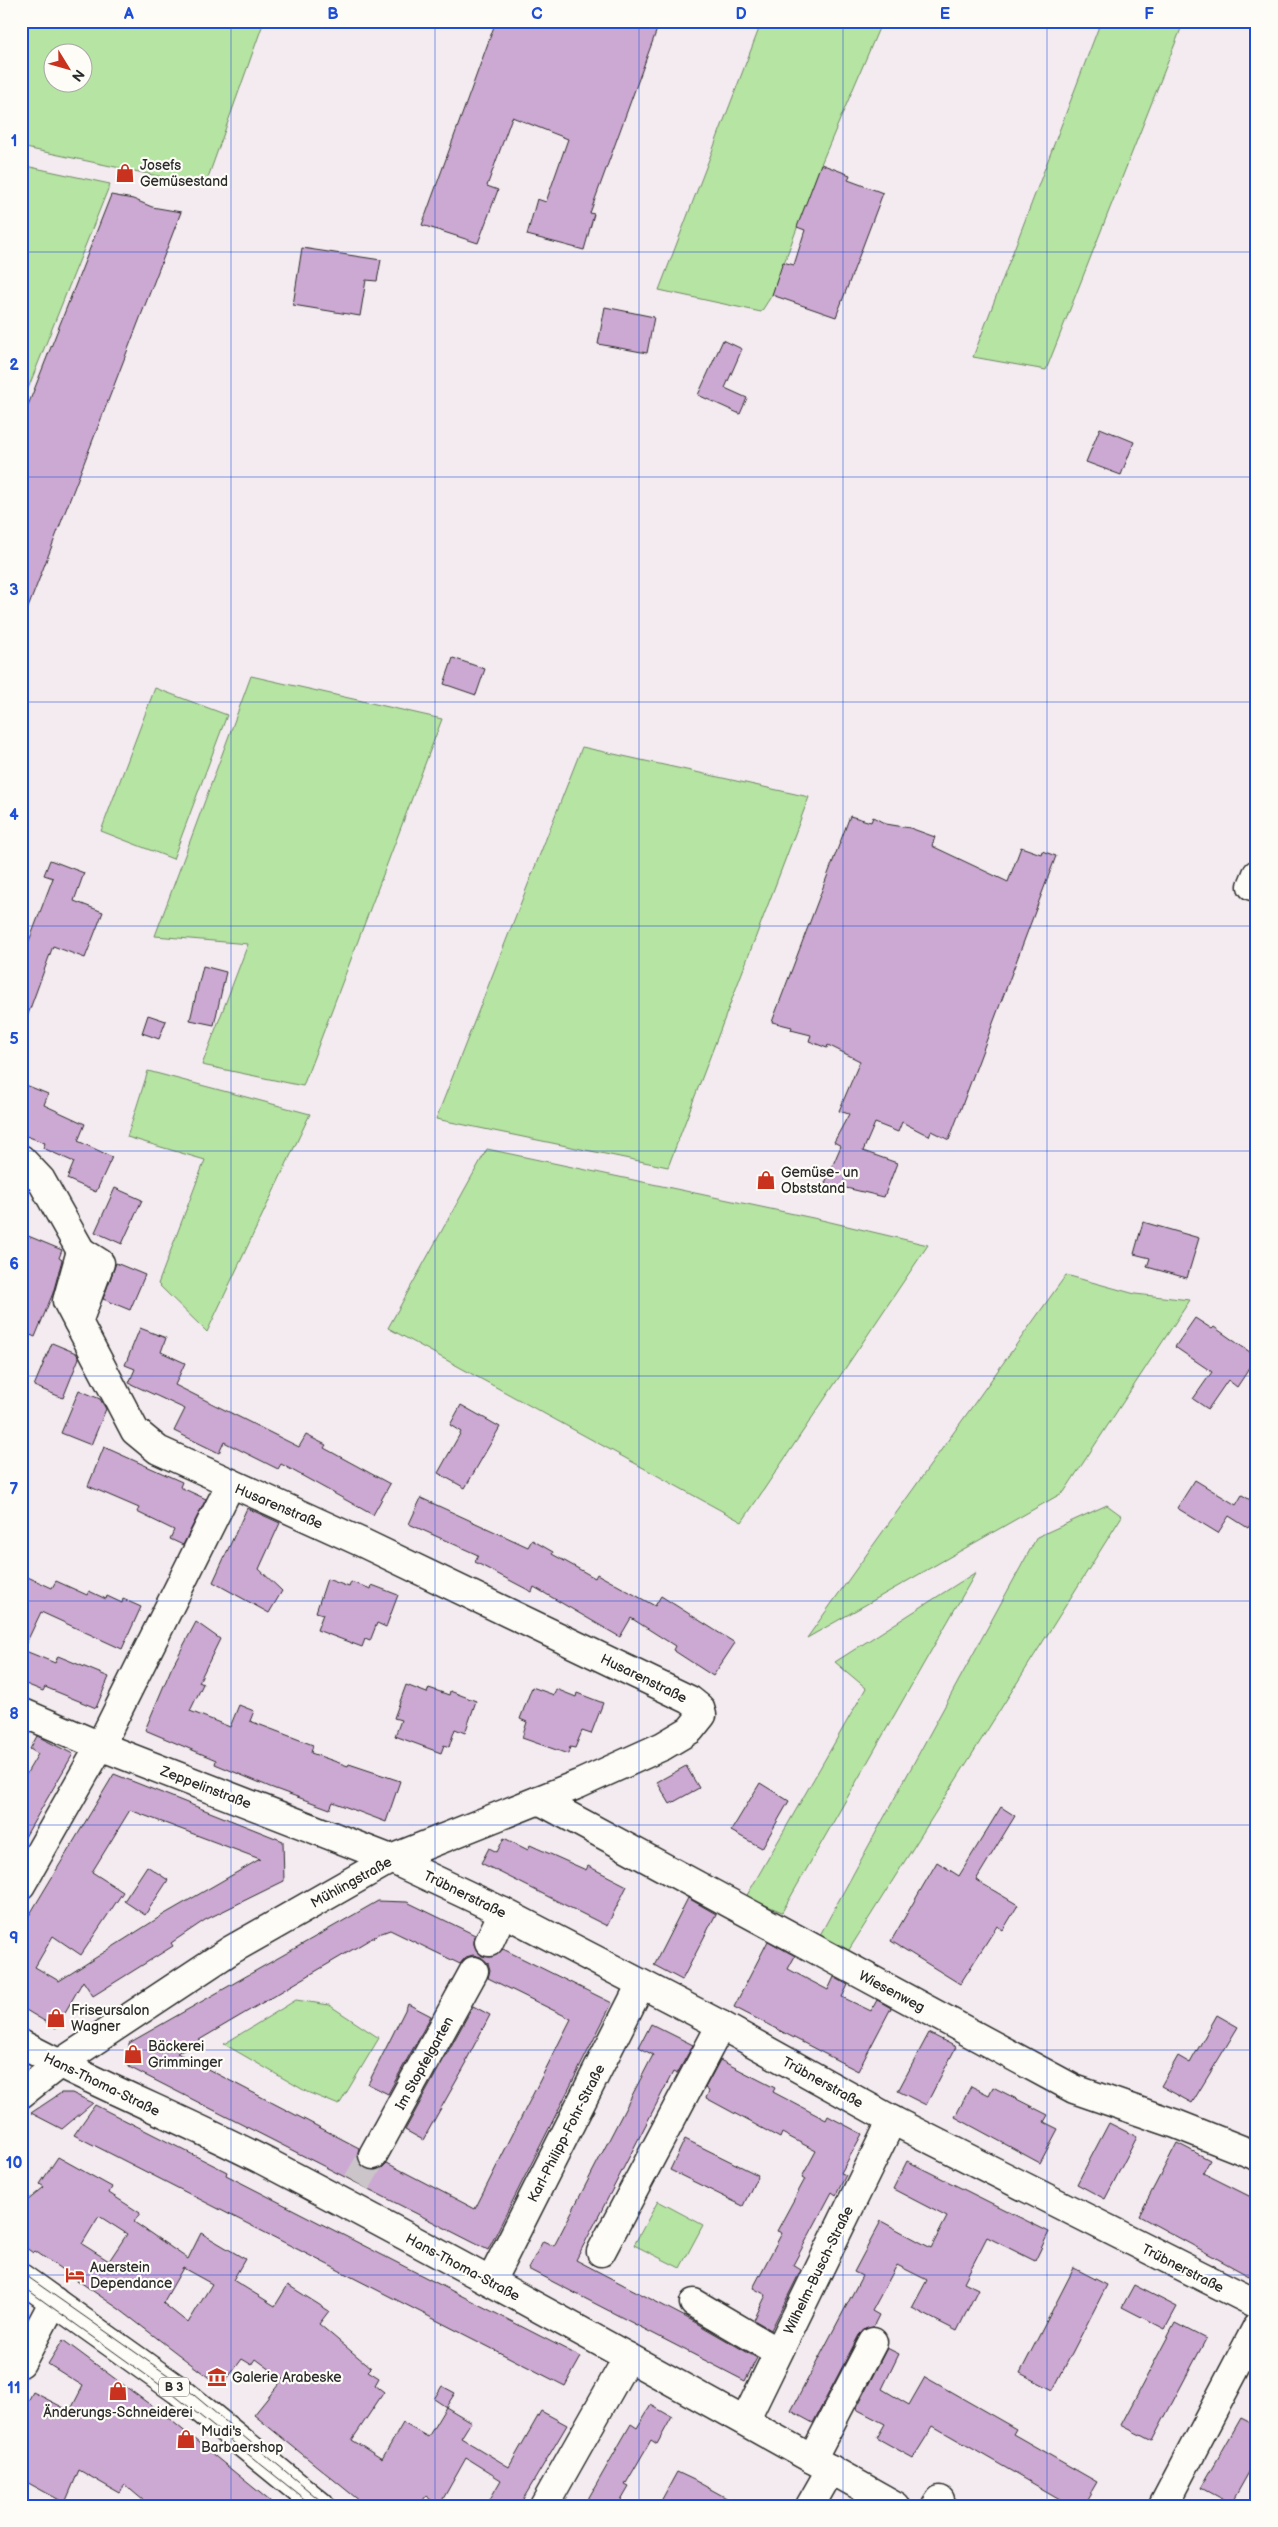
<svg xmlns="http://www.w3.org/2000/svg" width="1278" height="2527" font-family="'Balsamiq Sans',sans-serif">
	<rect width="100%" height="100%" fill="#f3ebf0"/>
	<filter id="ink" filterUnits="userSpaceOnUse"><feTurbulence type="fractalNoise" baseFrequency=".02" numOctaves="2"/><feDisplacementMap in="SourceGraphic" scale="10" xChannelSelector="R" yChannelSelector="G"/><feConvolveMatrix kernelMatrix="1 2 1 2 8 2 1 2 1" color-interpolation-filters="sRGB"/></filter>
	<g filter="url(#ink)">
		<g fill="#b6e4a2" stroke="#708866" fill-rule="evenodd">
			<path d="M21 21H264L205 186 21 147ZM52 52H82V82H52Z"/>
			<polygon points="762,21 882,21 821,164 772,295 761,312 659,290"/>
			<polygon points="1101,21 1184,21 1046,370 973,357"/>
			<polygon points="21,165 110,184 21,406"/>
			<polygon points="251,676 442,719 303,1086 202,1065 248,944 155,936"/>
			<polygon points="155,688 227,715 173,859 101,831"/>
			<polygon points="582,747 809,797 668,1167 436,1119"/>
			<polygon points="148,1071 310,1114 207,1332 158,1284 205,1160 127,1137"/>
			<polygon points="487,1149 813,1218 928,1245 742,1522 388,1328"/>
			<polygon points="1066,1275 1135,1294 1190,1300 1064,1492 807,1638"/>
			<polygon points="1107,1505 1122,1516 847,1953 820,1935 1037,1537"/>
			<polygon points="976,1572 782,1912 746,1897 866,1688 835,1662"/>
			<polygon points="296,2000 329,2005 379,2038 339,2105 307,2092 224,2044"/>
			<polygon points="658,2201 703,2225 680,2268 634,2245"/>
		</g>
		<g fill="#cca9d2" stroke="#2b2b2b" fill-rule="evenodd">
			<polygon points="496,21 660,21 590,213 594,214 584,250 527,235 537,199 546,202 568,139 512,117 487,186 498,190 478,243 422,225"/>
			<polygon points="821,164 850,175 848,180 883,193 836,317 772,295 783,262 794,265 805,230 797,227"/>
			<polygon points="111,195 133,199 152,207 181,212 21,626 21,423"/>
			<polygon points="302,248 381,260 377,281 366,280 360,316 293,305"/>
			<polygon points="605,307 654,317 647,353 598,344"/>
			<polygon points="723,340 742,349 725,388 747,398 740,414 698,395"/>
			<polygon points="1100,428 1134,442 1121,475 1086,462"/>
			<polygon points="453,658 485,669 476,695 444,684"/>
			<polygon points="850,816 871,822 873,817 886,824 910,828 935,837 932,846 1008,882 1021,847 1041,854 1042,851 1056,856 949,1140 931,1131 929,1136 902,1122 898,1132 875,1123 863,1151 897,1163 884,1197 825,1183 841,1146 834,1142 849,1114 839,1111 860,1061 828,1045 827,1048 809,1041 811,1035 791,1030 792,1027 772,1022"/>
			<polygon points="50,860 84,873 74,901 103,912 85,958 53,946 23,1028 21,962 53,878 44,875"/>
			<polygon points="203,966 226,972 214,1025 190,1020"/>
			<polygon points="148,1015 166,1021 159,1039 142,1033"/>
			<polygon points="21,1083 48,1094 44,1105 85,1124 78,1141 112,1157 96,1192 67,1179 74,1162 43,1148 45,1143 21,1134"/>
			<polygon points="115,1188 142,1200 122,1244 95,1232"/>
			<polygon points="1143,1222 1199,1238 1187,1278 1147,1267 1150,1258 1134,1254"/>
			<polygon points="21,1233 62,1250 59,1258 62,1260 53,1293 35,1337 21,1331"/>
			<polygon points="116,1263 145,1275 130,1310 103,1299"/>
			<polygon points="1195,1318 1212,1329 1214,1327 1257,1357 1237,1387 1228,1380 1208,1409 1193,1399 1212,1372 1175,1347"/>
			<polygon points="140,1328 166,1338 161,1352 185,1363 175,1385 299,1447 306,1435 326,1445 324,1448 390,1484 373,1515 281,1464 278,1469 224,1442 219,1453 174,1431 185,1409 129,1383 135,1369 125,1365"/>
			<polygon points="52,1343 76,1353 79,1358 63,1398 34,1386"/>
			<polygon points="79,1390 100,1399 106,1409 91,1445 61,1433"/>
			<polygon points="461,1405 500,1427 465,1488 438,1473 461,1432 450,1425"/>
			<polygon points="104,1447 182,1482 180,1487 206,1499 183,1545 170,1539 174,1530 137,1512 139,1508 88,1486"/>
			<polygon points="1195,1480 1236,1505 1242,1495 1257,1504 1257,1514 1248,1528 1229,1516 1218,1533 1177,1508"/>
			<polygon points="421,1498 528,1547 532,1540 553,1552 552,1554 595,1578 597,1574 655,1606 661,1596 735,1643 713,1676 673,1650 675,1646 631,1618 620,1637 534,1587 532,1592 475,1562 478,1555 409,1524"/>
			<polygon points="247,1508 280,1523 259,1569 282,1591 269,1613 213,1582"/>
			<polygon points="21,1574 52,1588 56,1581 87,1595 89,1591 106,1599 107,1596 122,1603 123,1599 141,1607 122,1649 41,1612 23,1650 55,1663 58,1656 109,1677 96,1708 45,1687 43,1691 21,1682"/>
			<polygon points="327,1579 349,1587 351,1582 371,1589 372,1585 398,1595 386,1627 377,1623 370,1641 365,1639 362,1647 317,1630 323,1614 316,1612"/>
			<polygon points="196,1622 220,1639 199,1682 203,1684 190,1711 230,1727 239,1705 254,1711 250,1721 313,1745 311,1753 348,1766 349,1764 400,1781 386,1822 333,1802 330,1809 270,1787 215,1764 216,1760 145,1730 171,1669"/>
			<polygon points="406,1685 427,1693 429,1688 449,1695 450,1691 476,1701 465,1733 455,1729 449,1747 444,1745 441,1753 395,1736 401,1720 394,1718"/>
			<polygon points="532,1687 554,1695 556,1689 576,1697 577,1693 603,1703 591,1734 582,1731 575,1748 570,1747 568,1754 522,1738 527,1722 520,1719"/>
			<polygon points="37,1736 73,1754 21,1844 21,1783 38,1754 30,1749"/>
			<polygon points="686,1766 699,1788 670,1804 657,1782"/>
			<path d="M114 1774 283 1841 284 1881 205 1920 171 1943 173 1946 93 1996 83 1981 56 2028 21 2007V1929ZM130 1810 260 1859 163 1915 59 1981 35 1967 53 1936 81 1955 123 1892 92 1872Z"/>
			<polygon points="760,1783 789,1801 762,1848 731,1831"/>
			<polygon points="1001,1807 1015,1816 976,1880 1018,1905 1003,1930 997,1926 960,1984 891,1941 937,1862 959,1876"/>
			<polygon points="504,1838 528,1850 530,1845 586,1870 588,1866 627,1886 607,1926 481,1863 489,1848 497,1852"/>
			<polygon points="147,1866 168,1880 145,1915 124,1901"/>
			<polygon points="688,1898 716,1914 682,1980 654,1965"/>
			<path d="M378 1901 407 1902 475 1935 474 1944 477 1951 482 1956 491 1957 498 1954 503 1949 612 2003 488 2250 129 2067V2043ZM390 1930 460 1964 466 1957 473 1955 481 1957 488 1963 490 1970 488 1978 571 2019 475 2209 387 2163 381 2169 374 2171 366 2169 359 2163 357 2156 359 2148 177 2053 379 1934Z"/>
			<polygon points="768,1941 795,1956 788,1969 828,1990 834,1977 848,1985 842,1997 871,2011 877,2000 891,2008 858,2071 734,2007"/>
			<polygon points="408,2004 431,2016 388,2094 368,2084"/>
			<polygon points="473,2006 490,2015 466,2061 467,2062 423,2140 405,2130"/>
			<polygon points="1217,2015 1238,2027 1192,2103 1161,2086 1178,2056 1190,2063"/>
			<polygon points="651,2024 693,2045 677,2074 673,2072 576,2260 691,2320 757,2358 745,2381 528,2269 543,2241 554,2246 653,2055 639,2047"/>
			<polygon points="929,2033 956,2047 926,2105 898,2091"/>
			<polygon points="720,2060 775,2088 773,2092 826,2120 828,2116 862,2134 841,2173 846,2175 836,2195 832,2192 793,2265 801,2270 771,2330 754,2320 766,2295 753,2288 782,2233 777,2231 805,2179 802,2177 816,2151 782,2133 780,2138 706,2098 709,2091 705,2088"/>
			<polygon points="971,2086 989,2095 993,2087 1048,2115 1044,2122 1058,2129 1040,2163 955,2117"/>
			<polygon points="61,2093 72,2093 93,2103 62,2129 31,2113"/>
			<polygon points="95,2105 227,2172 226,2175 581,2357 565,2386 74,2135"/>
			<polygon points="1109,2123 1137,2137 1105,2199 1077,2184"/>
			<polygon points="685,2139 758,2175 743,2206 670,2170"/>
			<polygon points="1177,2143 1210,2160 1203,2173 1257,2200 1257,2261 1249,2276 1139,2216"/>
			<path d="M58 2157 112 2187 109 2193 140 2213 134 2222 188 2259 201 2233 245 2259 233 2280 275 2306 288 2285 329 2311 319 2324 371 2368 368 2371 379 2378 375 2385 384 2392 352 2440 382 2459 403 2423 428 2437 446 2407 471 2422 461 2438 509 2467 541 2411 567 2425 519 2506H486L501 2480 466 2458 439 2506 426 2496 419 2506H366L254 2415 283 2379 256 2359 252 2365 242 2359 221 2387 119 2309 35 2251 33 2253 21 2244V2206L44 2187 40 2184ZM99 2216 127 2234 109 2261 82 2244ZM183 2268 212 2284 188 2323 163 2303Z"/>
			<polygon points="907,2161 1049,2232 1035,2261 987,2237 964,2282 978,2289 957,2331 912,2308 927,2280 897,2265 872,2311 879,2315 873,2327 865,2329 859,2335 813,2423 791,2411 862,2276 854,2272 881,2221 931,2248 947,2217 893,2189"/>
			<polygon points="1074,2268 1107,2285 1053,2390 1020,2373"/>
			<polygon points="1134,2285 1177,2307 1165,2329 1122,2307"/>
			<polygon points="1175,2323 1206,2339 1152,2441 1121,2425"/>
			<polygon points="63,2340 172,2421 276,2506 150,2506 125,2485 119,2493 79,2470 65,2503 21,2479 21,2414 33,2392 70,2411 83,2386 48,2364"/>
			<polygon points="887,2348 899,2354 882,2389 909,2405 925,2377 1016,2429 1013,2434 1097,2482 1083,2506 1072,2506 933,2426 913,2458 877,2438 885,2424 856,2409"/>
			<polygon points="442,2386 455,2393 446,2407 434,2399"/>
			<polygon points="651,2405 672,2417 657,2444 651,2440 625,2485 629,2487 618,2506 600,2506 588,2499 631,2424 637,2428"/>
			<polygon points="1241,2418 1257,2426 1257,2458 1231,2504 1201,2488"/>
			<polygon points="677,2472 694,2480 741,2506 669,2506 661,2501"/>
		</g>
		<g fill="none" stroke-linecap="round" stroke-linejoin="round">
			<polyline stroke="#cbc5c9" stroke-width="28" stroke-dasharray="28 14" stroke-linecap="butt" points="357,2183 373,2155"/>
			<g stroke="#2b2b2b" stroke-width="31">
				<g id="minor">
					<polyline points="1252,886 1257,874"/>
					<polyline points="21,1159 41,1180 81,1251 67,1301 135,1431 158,1450 231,1483"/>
					<polyline points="78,1322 100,1263 81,1251"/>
					<polyline points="21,1712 100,1746 391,1859 503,1912 721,2025 892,2120 1257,2304"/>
					<polyline points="539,1800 1074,2089 1176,2124 1257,2156"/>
					<polyline points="21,1885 100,1746 231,1483 363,1543 690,1700 700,1708 702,1715 690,1730 663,1746 579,1784 391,1859 231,1950 59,2064 21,2094"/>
					<polyline points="489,1942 503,1912"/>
					<path d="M21 2044C103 2088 190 2122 272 2165 482 2275 689 2390 896 2506"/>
					<polyline points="373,2155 474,1971"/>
					<polyline points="601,2252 721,2025"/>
					<polyline points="491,2281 641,1984"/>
					<polyline points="694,2303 778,2352"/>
					<polyline points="21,2363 54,2301"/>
					<polyline points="745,2421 892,2120"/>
					<polyline points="812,2459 873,2342"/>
					<polyline points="544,2506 628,2357"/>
					<polyline points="810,2506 831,2469"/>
					<polyline points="936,2506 940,2500"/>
					<polyline points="1163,2506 1257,2327"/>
				</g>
			</g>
			<g stroke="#2b2b2b" stroke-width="31">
				<polyline id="major" points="21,2278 178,2390 320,2506"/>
			</g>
			<use href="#minor" stroke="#fdfcf7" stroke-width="28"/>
			<use href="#major" stroke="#fdfcf7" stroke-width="28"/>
			<g stroke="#2b2b2b" stroke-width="1">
				<polyline points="21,2272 182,2385 327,2506"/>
				<polyline points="21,2285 174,2395 313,2506"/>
			</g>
		</g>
	</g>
	<path fill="none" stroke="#1d4ed8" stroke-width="1" stroke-opacity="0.55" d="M231 21V2506M435 21V2506M639 21V2506M843 21V2506M1047 21V2506M21 252H1257M21 477H1257M21 702H1257M21 926H1257M21 1151H1257M21 1376H1257M21 1601H1257M21 1825H1257M21 2050H1257M21 2275H1257"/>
	<defs>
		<g id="shop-bare" transform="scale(1.5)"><path d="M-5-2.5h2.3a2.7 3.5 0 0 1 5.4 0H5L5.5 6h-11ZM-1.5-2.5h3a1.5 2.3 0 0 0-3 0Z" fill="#c8321e" stroke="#fdfcf7" stroke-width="2.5" paint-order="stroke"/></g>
		<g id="hotel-bare" transform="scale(1.5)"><path d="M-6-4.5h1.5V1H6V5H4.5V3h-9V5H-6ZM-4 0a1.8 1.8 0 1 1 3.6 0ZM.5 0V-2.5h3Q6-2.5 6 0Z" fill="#c8321e" stroke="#fdfcf7" stroke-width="2.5" paint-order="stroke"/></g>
		<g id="museum-bare" transform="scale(1.5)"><path d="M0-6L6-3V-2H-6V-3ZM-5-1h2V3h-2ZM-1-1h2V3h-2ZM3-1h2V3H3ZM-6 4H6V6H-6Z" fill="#c8321e" stroke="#fdfcf7" stroke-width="2.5" paint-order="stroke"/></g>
	</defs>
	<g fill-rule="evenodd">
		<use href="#shop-bare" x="125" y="173"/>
		<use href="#shop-bare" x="766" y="1180"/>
		<use href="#shop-bare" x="56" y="2018"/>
		<use href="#shop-bare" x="133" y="2054"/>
		<use href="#hotel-bare" x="75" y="2275"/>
		<use href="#museum-bare" x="217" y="2377"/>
		<use href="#shop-bare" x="118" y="2391"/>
		<use href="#shop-bare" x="186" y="2439"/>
	</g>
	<g text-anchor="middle" stroke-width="4.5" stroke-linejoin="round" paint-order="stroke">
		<rect fill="#fdfcf7" stroke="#6a6a68" stroke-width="1" x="159" y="2377.5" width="30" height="19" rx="4"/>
		<g font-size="12" font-weight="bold" fill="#2b2b2b">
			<text x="174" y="2391">B 3</text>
		</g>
		<g font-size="14" fill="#2b2b2b" stroke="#fdfcf7" text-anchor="start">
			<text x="140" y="170">Josefs<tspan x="140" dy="16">Gemüsestand</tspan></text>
			<text x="781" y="1177">Gemüse- un<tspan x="781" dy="16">Obststand</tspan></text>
			<text x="71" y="2015">Friseursalon<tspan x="71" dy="16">Wagner</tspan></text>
			<text x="148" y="2051">Bäckerei<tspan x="148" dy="16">Grimminger</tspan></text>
			<text x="90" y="2272">Auerstein<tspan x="90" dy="16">Dependance</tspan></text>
			<text x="232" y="2382">Galerie Arabeske</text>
			<text x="118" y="2417" text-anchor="middle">Änderungs-Schneiderei</text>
			<text x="201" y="2436">Mudi's<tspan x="201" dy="16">Barbaershop</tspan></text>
		</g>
		<g font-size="14" fill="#2b2b2b" stroke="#fdfcf7">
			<text transform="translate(279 1506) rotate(23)" y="5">Husarenstraße</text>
			<text transform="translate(644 1678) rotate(26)" y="5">Husarenstraße</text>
			<text transform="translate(206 1787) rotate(21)" y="5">Zeppelinstraße</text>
			<text transform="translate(351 1882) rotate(-29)" y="5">Mühlingstraße</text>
			<text transform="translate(465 1894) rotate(26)" y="5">Trübnerstraße</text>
			<text transform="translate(892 1991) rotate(28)" y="5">Wiesenweg</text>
			<text transform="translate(424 2063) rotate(-61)" y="5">Im Stopfelgarten</text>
			<text transform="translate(823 2082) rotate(29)" y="5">Trübnerstraße</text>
			<text transform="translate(102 2084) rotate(26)" y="5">Hans-Thoma-Straße</text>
			<text transform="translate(566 2133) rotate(-63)" y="5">Karl-Philipp-Fohr-Straße</text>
			<text transform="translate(463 2267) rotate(28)" y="5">Hans-Thoma-Straße</text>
			<text transform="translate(1183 2268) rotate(27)" y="5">Trübnerstraße</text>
			<text transform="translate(818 2270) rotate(-64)" y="5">Wilhelm-Busch-Straße</text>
		</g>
	</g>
	<rect width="1278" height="2527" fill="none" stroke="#fdfcf7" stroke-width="55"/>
	<g transform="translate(68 68) rotate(127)"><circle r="24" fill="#fdfcf7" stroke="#a9a8a5"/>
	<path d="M0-4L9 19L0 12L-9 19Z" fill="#c8321e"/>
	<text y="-8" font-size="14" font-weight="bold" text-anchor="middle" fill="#2b2b2b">N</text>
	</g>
	<rect x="28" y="28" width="1222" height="2472" fill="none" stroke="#1d4ed8" stroke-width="2"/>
	<g font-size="16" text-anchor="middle" font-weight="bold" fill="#1d4ed8">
		<text x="129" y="19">A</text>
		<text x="333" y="19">B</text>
		<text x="537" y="19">C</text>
		<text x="741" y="19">D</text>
		<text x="945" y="19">E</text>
		<text x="1149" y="19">F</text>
		<text x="14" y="146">1</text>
		<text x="14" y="370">2</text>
		<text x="14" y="595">3</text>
		<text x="14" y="820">4</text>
		<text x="14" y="1044">5</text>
		<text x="14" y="1269">6</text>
		<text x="14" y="1494">7</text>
		<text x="14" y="1719">8</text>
		<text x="14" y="1943">9</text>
		<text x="14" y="2168">10</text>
		<text x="14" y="2393">11</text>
	</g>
</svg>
